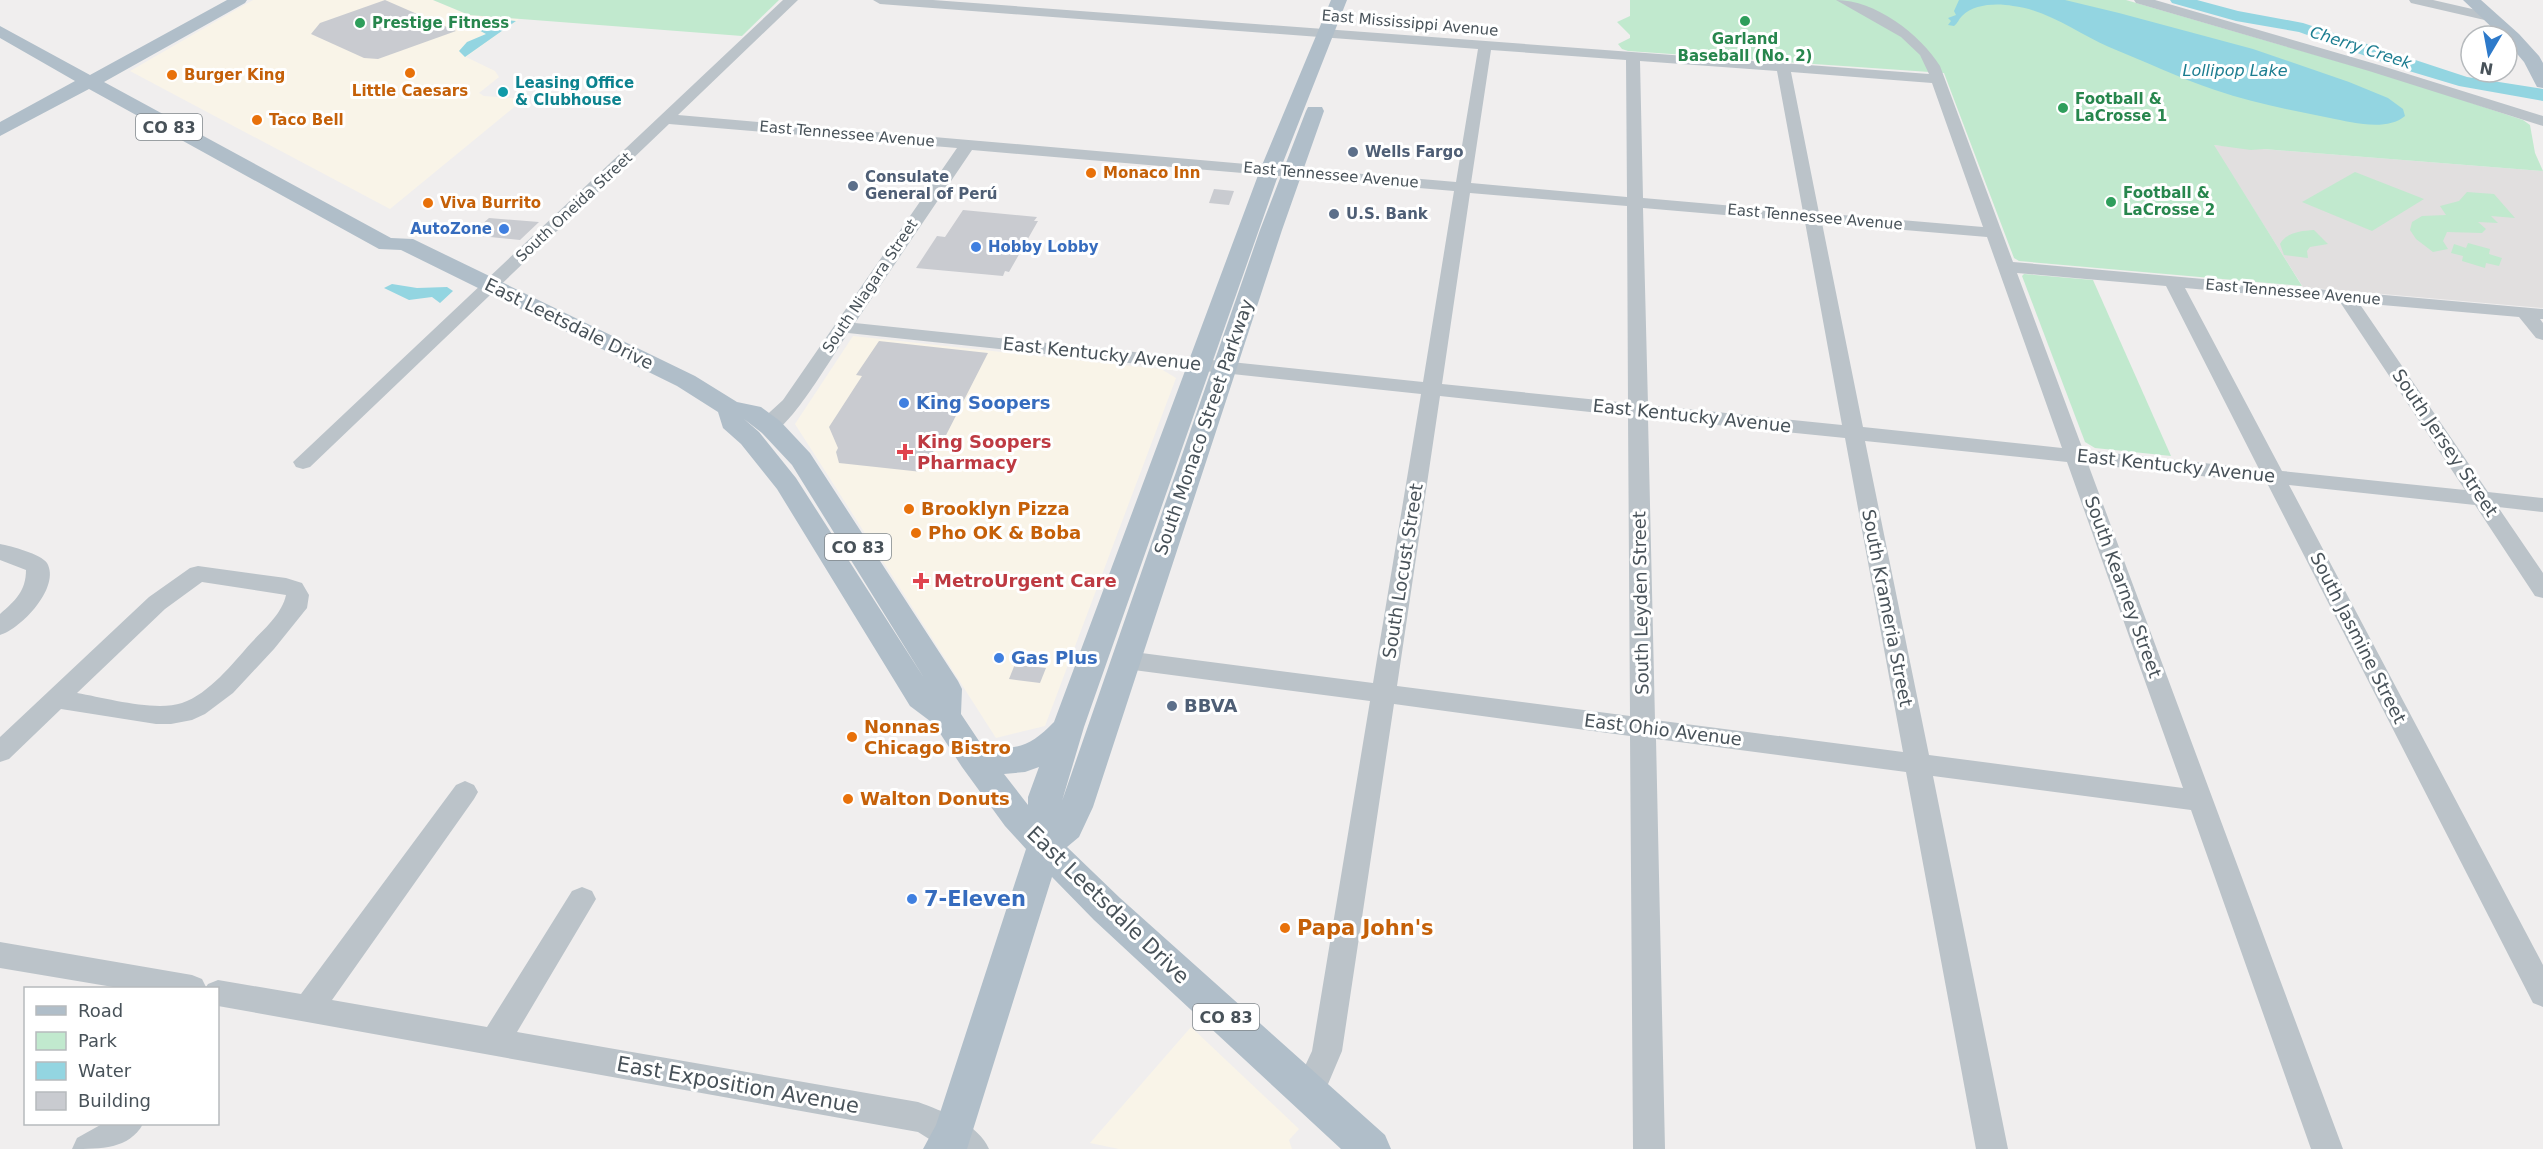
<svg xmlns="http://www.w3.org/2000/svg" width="2543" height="1149" font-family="'DejaVu Sans',sans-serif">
	<rect width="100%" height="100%" fill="#f0eeee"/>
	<g fill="#f9f4e8">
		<polygon points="253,0 433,0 469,15 519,19 466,57 495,71 499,77 479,93 484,96 524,99 390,209 130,71"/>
		<polygon points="853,336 1161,369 1176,378 1045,726 996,738 795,424"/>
		<polygon points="1191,1027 1299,1129 1289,1140 1292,1149 1119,1149 1090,1143"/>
	</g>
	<polygon fill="#e1dfdf" points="2213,145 2543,171 2543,308 2303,287"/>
	<g fill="#c1e9ce">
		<polygon points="433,0 779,0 742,36 469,15"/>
		<polygon points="1630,0 2126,0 2399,79 2523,120 2530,125 2535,153 2543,171 2264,149 2251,150 2214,145 2302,286 2019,261 2014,258 1944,73 1628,51 1622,49 1618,44 1630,38 1630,35 1617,22 1630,16"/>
		<polygon points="2355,172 2424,199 2372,231 2302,202"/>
		<polygon points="2467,192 2494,194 2515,218 2491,216 2498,223 2478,222 2486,229 2482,233 2447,232 2443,241 2448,249 2433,252 2416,239 2410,230 2412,222 2422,216 2446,215 2440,206 2459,201"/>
		<path d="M2314 230 2328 244 2310 247 2307 251 2308 258 2284 255 2280 244C2287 232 2301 231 2314 230Z"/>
		<polygon points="2468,243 2490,249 2489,254 2502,258 2499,266 2486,263 2485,268 2462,261 2463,256 2451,253 2454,244 2466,248"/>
		<polygon points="2024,274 2093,280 2171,456 2095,448 2085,442 2022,276"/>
	</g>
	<g fill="#93d5e1">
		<path d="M1959 0H2065L2119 13 2253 49 2349 82 2388 98 2403 109 2405 116C2386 132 2351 122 2330 118 2291 110 2252 103 2215 90 2179 78 2144 61 2109 47 2077 33 2048 10 2013 6 1996 3 1974 4 1962 16 1958 20 1958 23 1954 26L1948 25 1951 21 1948 18 1956 15 1954 11Z"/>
		<polygon points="478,18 516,21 465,57 459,51 467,42 486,34 473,27"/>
		<polygon points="392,284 417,288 447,287 453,291 440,303 432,297 409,300 384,288"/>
	</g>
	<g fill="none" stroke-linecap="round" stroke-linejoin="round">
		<polygon fill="#93d5e1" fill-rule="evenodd" points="2170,0 2197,0 2238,11 2303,23 2467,77 2543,89 2543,101 2459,86 2399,68 2299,32 2236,21 2172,3"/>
	</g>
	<g fill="#c9cbd0">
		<polygon points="385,0 456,31 378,59 364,58 311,34 320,23"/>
		<polygon points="1214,189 1234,191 1229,205 1209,203"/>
		<polygon points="963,210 1037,217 1034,221 1038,221 1009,272 1005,271 1003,276 916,268 937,236 945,237"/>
		<polygon points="489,218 539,222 520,240 470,235"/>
		<polygon points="879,341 988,353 942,443 938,443 922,472 839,463 836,452 838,448 829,427 862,376 856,375"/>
		<polygon points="1015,664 1046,668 1040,683 1009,679"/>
	</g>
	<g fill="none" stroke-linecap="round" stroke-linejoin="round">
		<g fill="#bbc3c9" fill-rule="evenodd">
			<path d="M783 0H798L678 115 1456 182 1478 49 880 4 873 0H933L1929 74 1920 55 1901 37 1836 0C1875 0 1920 34 1940 66L2013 262 2543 309V319H2540L2543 323V340L2536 338 2519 317 2359 303 2488 492 2543 498V512L2498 507 2543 573V598L2535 596 2475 505 2289 485 2543 965V1007L2533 1003 2267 483 2088 464 2343 1149H2311L2191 810 1933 776 2008 1149H1976L1906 772 1656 739 1665 1149H1633L1630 736 1394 704 1342 1051 1320 1103 1309 1107 1298 1103 1293 1092 1312 1051 1370 701 1126 669 1118 666 1114 660 1118 654 1126 651 1373 683 1421 394 848 333C834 354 797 416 779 428 773 431 767 431 761 429L758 425C764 416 775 408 783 400L957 148 669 124 310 467 303 469 296 467 293 462ZM1491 50 1626 60 1627 197 1471 183ZM1640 61 1777 71 1803 212 1643 198ZM1791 72 1932 83 1983 227 1819 213ZM972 150 1454 191 1423 382 855 323ZM1470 193 1627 206 1628 403 1442 384ZM1643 208 1805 222 1842 425 1648 405ZM1822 223 1987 237 2062 448 1863 427ZM2017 273 2166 286 2259 469 2083 450ZM2185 288 2340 302 2465 490 2282 471ZM1440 396 1628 416 1630 716 1397 686ZM1648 418 1845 438 1903 752 1655 720ZM1865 441 2067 462 2183 788 1929 755Z"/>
			<polygon points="2134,0 2155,0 2379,65 2543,116 2543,126 2369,71 2136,3"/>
			<polygon points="2409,0 2433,0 2494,14 2496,17 2489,21 2411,3"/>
			<path d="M0 544C11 546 41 554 47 563 61 587 21 629 0 635V614C15 601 26 591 26 570L0 560Z"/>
			<path d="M198 566 286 578 302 583 309 595 307 608 274 649 233 693 205 714 192 720 171 724H156L61 709 9 759 0 762V737L149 597 190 568ZM202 582 286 595C282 614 264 629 251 643 233 663 209 694 182 703 155 712 106 698 77 693L165 609Z"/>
			<path d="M465 781 474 785 478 792 474 799 332 1000 487 1027 572 891 582 887 592 891 596 899 517 1032 918 1102C942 1111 979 1124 989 1149H945L918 1132 218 1006V988H119L0 968V942L192 975 202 979 206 987 208 984 218 980 301 994 456 785Z"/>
			<path d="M102 1124H143C129 1149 101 1149 72 1149L77 1138Z"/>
		</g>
		<g fill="#b0bec9" fill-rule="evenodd">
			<path d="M227 0H247L245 3 104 82 391 238 413 239 695 376 737 402 761 407 780 421 810 453 958 681 962 689 961 714 983 747C1016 751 1031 746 1054 722L1260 170 1331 0H1347L1280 170 1084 727 1062 801 1260 230 1306 111 1308 107H1322L1324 111 1282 230 1093 807 1079 837 1067 847 1120 898 1385 1135 1391 1149H1341L1094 920 1052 877 967 1149H923L936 1125 1026 849 1005 826 962 767 934 724 910 706 777 489 741 444 723 428 718 412 677 386 401 250 379 249 89 89 0 136V122L75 81 0 38V26L90 75ZM744 419 762 433 792 465 924 678 796 478 759 432ZM1039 767 1028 797V805L1004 774 1025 772Z"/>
			<polygon points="2463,0 2481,0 2519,34 2539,56 2543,63 2543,88 2537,87 2524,62 2507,42 2507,36 2501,36"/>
		</g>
	</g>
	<g fill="#2e9e5b" stroke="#fff" stroke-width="2">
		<circle cx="1745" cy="21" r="6"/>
		<circle cx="360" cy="23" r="6"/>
		<circle cx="2063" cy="108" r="6"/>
		<circle cx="2111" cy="202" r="6"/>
	</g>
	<g fill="#e8710a" stroke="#fff" stroke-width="2">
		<circle cx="410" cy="73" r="6"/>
		<circle cx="172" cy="75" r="6"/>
		<circle cx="257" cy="120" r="6"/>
		<circle cx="1091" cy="173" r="6"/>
		<circle cx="428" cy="203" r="6"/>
		<circle cx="909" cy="509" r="6"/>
		<circle cx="916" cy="533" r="6"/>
		<circle cx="852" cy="737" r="6"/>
		<circle cx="848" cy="799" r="6"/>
		<circle cx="1285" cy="928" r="6"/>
	</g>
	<circle fill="#0f9aa8" stroke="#fff" stroke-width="2" cx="503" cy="92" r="6"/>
	<g fill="#5c6f8a" stroke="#fff" stroke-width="2">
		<circle cx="1353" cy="152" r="6"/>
		<circle cx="853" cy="186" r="6"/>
		<circle cx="1334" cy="214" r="6"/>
		<circle cx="1172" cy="706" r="6"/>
	</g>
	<g fill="#3f7fe0" stroke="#fff" stroke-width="2">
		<circle cx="504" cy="229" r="6"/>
		<circle cx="976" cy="247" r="6"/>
		<circle cx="904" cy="403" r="6"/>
		<circle cx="999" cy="658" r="6"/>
		<circle cx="912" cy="899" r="6"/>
	</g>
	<g fill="#e0444e" stroke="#fff" stroke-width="2">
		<path d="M902 443h6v6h6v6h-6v6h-6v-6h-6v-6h6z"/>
		<path d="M918 572h6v6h6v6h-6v6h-6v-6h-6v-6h6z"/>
	</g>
	<g text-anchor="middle" stroke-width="6" stroke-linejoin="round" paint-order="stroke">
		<g font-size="15" font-weight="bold" fill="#27864d" stroke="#fff" text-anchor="start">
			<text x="372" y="28">Prestige Fitness</text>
			<text x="1745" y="44" text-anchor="middle">Garland<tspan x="1745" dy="17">Baseball (No. 2)</tspan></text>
			<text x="2075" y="104">Football &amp;<tspan x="2075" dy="17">LaCrosse 1</tspan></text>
			<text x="2123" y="198">Football &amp;<tspan x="2123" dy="17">LaCrosse 2</tspan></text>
		</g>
		<g font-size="15" fill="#485259" stroke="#fff">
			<text transform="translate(1410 23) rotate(5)" y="5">East Mississippi Avenue</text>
			<text transform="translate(847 134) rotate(5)" y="5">East Tennessee Avenue</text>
			<text transform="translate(1331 175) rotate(5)" y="5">East Tennessee Avenue</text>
			<text transform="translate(574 207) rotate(-43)" y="5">South Oneida Street</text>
			<text transform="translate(1815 217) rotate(5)" y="5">East Tennessee Avenue</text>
			<text transform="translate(870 286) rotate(-56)" y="5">South Niagara Street</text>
			<text transform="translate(2293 292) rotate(5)" y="5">East Tennessee Avenue</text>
		</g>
		<g font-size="15" font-weight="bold" fill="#c56008" stroke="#fff" text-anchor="start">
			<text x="184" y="80">Burger King</text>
			<text x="410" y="96" text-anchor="middle">Little Caesars</text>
			<text x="269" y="125">Taco Bell</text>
			<text x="1103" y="178">Monaco Inn</text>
			<text x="440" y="208">Viva Burrito</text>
		</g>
		<g font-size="15" font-weight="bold" fill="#0d838f" stroke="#fff" text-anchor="start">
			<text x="515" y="88">Leasing Office<tspan x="515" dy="17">&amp; Clubhouse</tspan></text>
		</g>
		<g font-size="15" font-weight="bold" fill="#4e5e75" stroke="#fff" text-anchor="start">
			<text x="1365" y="157">Wells Fargo</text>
			<text x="865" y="182">Consulate<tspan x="865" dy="17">General of Perú</tspan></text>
			<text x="1346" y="219">U.S. Bank</text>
		</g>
		<g font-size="15" font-weight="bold" fill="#366cbe" stroke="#fff" text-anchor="end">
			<text x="492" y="234">AutoZone</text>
			<text x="988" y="252" text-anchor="start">Hobby Lobby</text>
		</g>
		<g font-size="16" font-style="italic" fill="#1c7d90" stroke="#fff">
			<text transform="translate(2361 47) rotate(18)" y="6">Cherry Creek</text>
			<text x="2235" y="76">Lollipop Lake</text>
		</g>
		<g fill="#fff" stroke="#7f868b" stroke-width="1.5">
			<rect x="136" y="114" width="66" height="26" rx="4.5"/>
			<rect x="825" y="534" width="66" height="26" rx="4.5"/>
			<rect x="1193" y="1004" width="66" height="26" rx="4.5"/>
		</g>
		<g font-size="16" font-weight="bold" fill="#485259">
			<text x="169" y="133">CO 83</text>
			<text x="858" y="553">CO 83</text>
			<text x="1226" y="1023">CO 83</text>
		</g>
		<g font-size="18" fill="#485259" stroke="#fff">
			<text transform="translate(569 324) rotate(26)" y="6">East Leetsdale Drive</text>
			<text transform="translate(1102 354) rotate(6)" y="6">East Kentucky Avenue</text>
			<text transform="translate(1692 416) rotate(6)" y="6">East Kentucky Avenue</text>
			<text transform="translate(1204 427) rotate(-71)" y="6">South Monaco Street Parkway</text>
			<text transform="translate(2445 443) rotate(56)" y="6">South Jersey Street</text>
			<text transform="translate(2176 466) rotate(6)" y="6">East Kentucky Avenue</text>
			<text transform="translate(1403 571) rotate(-81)" y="6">South Locust Street</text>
			<text transform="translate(2123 587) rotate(70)" y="6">South Kearney Street</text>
			<text transform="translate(1641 603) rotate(-91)" y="6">South Leyden Street</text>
			<text transform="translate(1887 608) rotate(79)" y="6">South Krameria Street</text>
			<text transform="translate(2358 638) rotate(63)" y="6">South Jasmine Street</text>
			<text transform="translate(1663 730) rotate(7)" y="6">East Ohio Avenue</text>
		</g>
		<g font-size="18" font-weight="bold" fill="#366cbe" stroke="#fff" text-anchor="start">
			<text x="916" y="409">King Soopers</text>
			<text x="1011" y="664">Gas Plus</text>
		</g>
		<g font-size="18" font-weight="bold" fill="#be3a42" stroke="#fff" text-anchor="start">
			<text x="917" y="448">King Soopers<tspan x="917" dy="21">Pharmacy</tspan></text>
			<text x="934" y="587">MetroUrgent Care</text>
		</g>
		<g font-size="18" font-weight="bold" fill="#c56008" stroke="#fff" text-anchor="start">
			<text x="921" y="515">Brooklyn Pizza</text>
			<text x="928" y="539">Pho OK &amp; Boba</text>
			<text x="864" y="733">Nonnas<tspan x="864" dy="21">Chicago Bistro</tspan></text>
			<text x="860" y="805">Walton Donuts</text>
		</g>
		<g font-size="18" font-weight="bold" fill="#4e5e75" stroke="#fff" text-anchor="start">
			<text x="1184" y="712">BBVA</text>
		</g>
		<g font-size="21" font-weight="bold" fill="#366cbe" stroke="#fff" text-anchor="start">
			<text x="924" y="906">7-Eleven</text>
		</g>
		<g font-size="21" fill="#485259" stroke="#fff">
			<text transform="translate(1108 905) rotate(44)" y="7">East Leetsdale Drive</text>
			<text transform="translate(738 1085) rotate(10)" y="7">East Exposition Avenue</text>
		</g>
		<g font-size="21" font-weight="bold" fill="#c56008" stroke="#fff" text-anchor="start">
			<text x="1297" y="935">Papa John's</text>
		</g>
	</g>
	<rect x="24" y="987" width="195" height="138" fill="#ffffff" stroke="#b6babd" stroke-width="1.5"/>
	<rect x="36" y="1006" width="30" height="9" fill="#b0bec9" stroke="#b6babd" stroke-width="1.5"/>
	<text x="78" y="1017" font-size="18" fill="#485259">Road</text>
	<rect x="36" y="1032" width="30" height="18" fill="#c1e9ce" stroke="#b6babd" stroke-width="1.5"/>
	<text x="78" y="1047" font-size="18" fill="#485259">Park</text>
	<rect x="36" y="1062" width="30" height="18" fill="#93d5e1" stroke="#b6babd" stroke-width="1.5"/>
	<text x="78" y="1077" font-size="18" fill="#485259">Water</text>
	<rect x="36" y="1092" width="30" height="18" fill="#c9cbd0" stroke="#b6babd" stroke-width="1.5"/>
	<text x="78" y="1107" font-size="18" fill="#485259">Building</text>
	<g transform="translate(2489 54) rotate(190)"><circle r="28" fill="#ffffff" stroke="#b6babd" stroke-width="1.5"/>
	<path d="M0-4.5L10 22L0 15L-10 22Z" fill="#2e7aca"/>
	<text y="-9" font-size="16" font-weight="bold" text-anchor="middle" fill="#485259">N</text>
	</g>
</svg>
